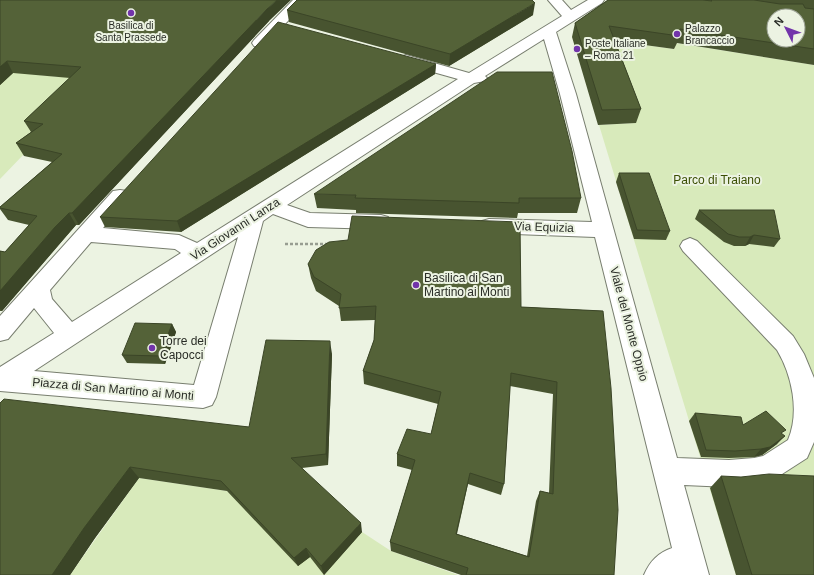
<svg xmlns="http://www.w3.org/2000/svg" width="814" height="575" font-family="Helvetica,sans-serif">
	<rect width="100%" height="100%" fill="#ecf3e2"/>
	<g fill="#d8eabb">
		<polygon points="606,40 674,49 675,43 814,65 814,575 736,575 599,125 636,123"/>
		<polygon points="0,68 40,75 61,77 65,73 98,77 0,179"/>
		<polygon points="139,478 227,491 310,557 362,532 391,551 458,575 70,575"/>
	</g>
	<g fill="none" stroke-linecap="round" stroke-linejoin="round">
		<g stroke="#787e6f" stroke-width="2">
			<g id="minor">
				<polygon points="293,0 308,0 264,46 259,47 254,46 252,43 254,40"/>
				<path d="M548 0H562L571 10 588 0H604L602 3 556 32 576 94 677 458 729 460 754 458 763 456 788 440C800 412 792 375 777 350L683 251 680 246 683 241 690 238 697 241 793 336 804 354 814 378V442L807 458 779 476 754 485 729 487 684 485 709 575H644C650 561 658 553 672 548L595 237 489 233 482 231 479 226 482 221 489 219 592 222 560 94 544 39 485 76 487 78 485 81 474 83 287 205 310 213 381 215 388 217 391 222 388 227 381 229 308 227 273 214 263 221 216 397 212 405 203 408 0 391V367L54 333 34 308 8 339 0 341V316L113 191 120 190 127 191 130 196 103 228 179 235 197 243 458 79 401 63 398 60 401 57 406 55 469 73 562 16ZM238 237 194 385 34 371ZM91 242 175 249 181 253 72 322 52 299 50 290Z"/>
			</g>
		</g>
		<polyline stroke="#979d91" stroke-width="2.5" stroke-dasharray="3 2" stroke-linecap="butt" points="285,244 328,244"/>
		<use href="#minor" fill="#fff" fill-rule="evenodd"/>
	</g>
	<g fill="#485430" fill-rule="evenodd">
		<polygon points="0,0 269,21 79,225 76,225 63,240 2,311 0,311 0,251 5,252 29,225 8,220 0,209 0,207 52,162 24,156 16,143 31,132 24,121 70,78 13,73 0,85"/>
		<polygon points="608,0 814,0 814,65 677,43 674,49 615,41 641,109 636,123 598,125 572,37 575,23"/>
		<polygon points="287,10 533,15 449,66 289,22"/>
		<polygon points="436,64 435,74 181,232 105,227 100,217"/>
		<polygon points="619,173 670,231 666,240 634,239 616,182"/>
		<polygon points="314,194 581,198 577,213 518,213 517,218 356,213 356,210 317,208"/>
		<polygon points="699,210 780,239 774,247 749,244 745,246 734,246 724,242 695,219"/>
		<path d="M308 264 521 307 603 311 614 575H461L391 551 390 542 412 470 397 466V454L431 434 438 404 364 384 363 371 374 340 375 320 341 321 339 306 316 291 311 278ZM510 386 553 394 549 493 540 491 536 501 527 556 457 534 468 484 501 495 504 484Z"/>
		<polygon points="172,324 176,332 165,364 127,363 122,355"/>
		<polygon points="332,354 328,465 302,468 362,532 324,575 310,557 298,566 227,491 139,478 95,538 70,575 0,575 0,403 249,427"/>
		<polygon points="695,413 743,425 781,434 777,444 762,455 754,457 729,458 701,457 689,421"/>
		<polygon points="721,476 814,575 736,575 710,488"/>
	</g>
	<g fill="#3b4527">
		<polygon points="277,0 291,0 269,21 79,225 72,213 267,9"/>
		<polygon points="535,3 533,15 449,66 450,54"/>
		<polygon points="7,61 13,73 0,85 0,67"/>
		<polygon points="436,64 435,74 181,232 177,221"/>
		<polygon points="69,213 76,225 63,240 2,311 0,309 0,291 55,227"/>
		<polygon points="754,235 749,244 745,246 750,237"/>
		<polygon points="172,324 176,332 165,364 160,356"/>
		<polygon points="330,341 332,354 328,465 326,454"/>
		<polygon points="785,436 777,444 762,455 754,457 761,449"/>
		<polygon points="130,467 139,478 95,538 70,575 52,575 84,528"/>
		<polygon points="361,523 362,532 324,575 321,566"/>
		<polygon points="306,548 310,557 298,566 294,558"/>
	</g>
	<g fill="#546238" stroke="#3b4527" fill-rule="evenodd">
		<polygon points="0,0 277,0 267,9 72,213 69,213 55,227 0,291 0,251 5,252 37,216 0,208 0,207 62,154 16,143 43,124 24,121 81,67 7,61 0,67"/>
		<polygon points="297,0 532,0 535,3 450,54 287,10"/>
		<path d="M608 0H703L712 1 711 0H754L780 4H803L805 8 814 9V49L680 29 679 36 609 26 641 109 602 110 575 23ZM774 16H798V40H774Z"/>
		<polygon points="278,22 436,64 177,221 100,217"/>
		<polygon points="497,72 552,72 572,151 581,198 519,198 519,203 355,198 356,195 314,194"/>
		<polygon points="619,173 649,173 670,231 637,230"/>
		<polygon points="699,210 774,210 780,239 754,235 750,237 739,237 728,234"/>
		<path d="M352 216 520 222 521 307 603 311 611 388 618 510 614 575H466L468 568 390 542 415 460 397 454 407 429 431 434 441 392 363 371 374 340 376 306 339 308 341 294 314 277 308 264 316 250 329 242 348 240ZM511 373 557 382 553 494 540 491 529 557 456 534 470 473 504 484Z"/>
		<polygon points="135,323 172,324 160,356 122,355"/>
		<polygon points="266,340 330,341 326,454 291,458 361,523 321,566 306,548 294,558 221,481 130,467 84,528 52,575 0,575 0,403 4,399 249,427"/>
		<polygon points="766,411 786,430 781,433 785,436 770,447 761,449 735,451 706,450 695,413 741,417 743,425"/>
		<polygon points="769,474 814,476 814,575 752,575 721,476 741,477"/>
	</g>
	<g fill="#7234aa" stroke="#ecf3e2" stroke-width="1.5">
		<circle cx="131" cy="13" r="4"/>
		<circle cx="677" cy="34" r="4"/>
		<circle cx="577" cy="49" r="4"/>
		<circle cx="416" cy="285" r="4"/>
		<circle cx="152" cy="348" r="4"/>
	</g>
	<g text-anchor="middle" stroke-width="4" stroke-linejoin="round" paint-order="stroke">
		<g font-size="10" fill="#2a2d27" stroke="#ecf3e2" text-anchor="start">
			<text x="131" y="29" text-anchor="middle">Basilica di<tspan x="131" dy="12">Santa Prassede</tspan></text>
			<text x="685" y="32">Palazzo<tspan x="685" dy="12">Brancaccio</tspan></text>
			<text x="585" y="47">Poste Italiane<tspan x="585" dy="12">– Roma 21</tspan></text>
		</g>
		<g font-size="12" fill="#3b4e03" stroke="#ecf3e2">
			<text x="717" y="184">Parco di Traiano</text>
		</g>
		<g font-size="12" fill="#2a2d27" stroke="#ecf3e2">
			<text transform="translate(544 227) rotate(2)" y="4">Via Equizia</text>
			<text transform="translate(235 229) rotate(-33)" y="4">Via Giovanni Lanza</text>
			<text transform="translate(629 324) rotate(75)" y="4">Viale del Monte Oppio</text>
			<text transform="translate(113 389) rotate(5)" y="4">Piazza di San Martino ai Monti</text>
		</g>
		<g font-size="12" fill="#2a2d27" stroke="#ecf3e2" text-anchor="start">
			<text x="424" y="282">Basilica di San<tspan x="424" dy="14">Martino ai Monti</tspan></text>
			<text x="160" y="345">Torre dei<tspan x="160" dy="14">Capocci</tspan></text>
		</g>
	</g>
	<g transform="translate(786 28) rotate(312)"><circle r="19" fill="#ecf3e2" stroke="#9ea497"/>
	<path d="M0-3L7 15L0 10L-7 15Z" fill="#7234aa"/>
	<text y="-6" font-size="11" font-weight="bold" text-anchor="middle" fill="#2a2d27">N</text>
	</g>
</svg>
